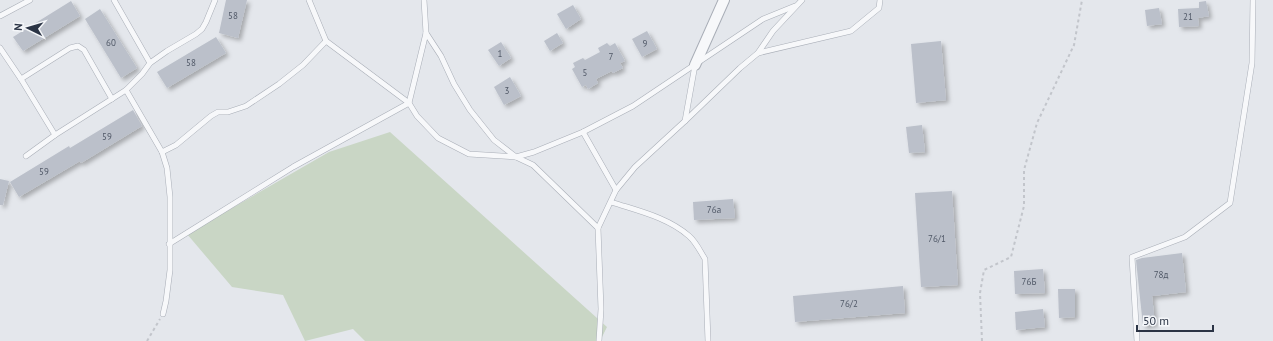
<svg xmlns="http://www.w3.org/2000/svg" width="1273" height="341" font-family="'PT Sans',sans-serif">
	<defs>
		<filter id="shadow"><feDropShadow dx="3" dy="3" stdDeviation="2" flood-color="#0004"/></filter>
	</defs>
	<rect width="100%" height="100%" fill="#e4e7ec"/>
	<polygon fill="#c9d6c5" points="390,132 607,327 600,341 365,341 353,329 305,341 283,295 232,287 187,234 329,152"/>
	<g fill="#bbc0ca" filter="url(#shadow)">
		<polygon points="226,0 247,0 238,38 219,33"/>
		<polygon points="71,1 80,16 23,51 13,37"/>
		<polygon points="1206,1 1209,16 1198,18 1199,26 1179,27 1178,9 1199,8 1199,2"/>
		<polygon points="573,5 581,19 566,29 557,14"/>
		<polygon points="1159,8 1162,24 1147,26 1145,10"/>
		<polygon points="100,9 137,68 121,78 85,19"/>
		<polygon points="647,31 657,49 642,57 632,39"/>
		<polygon points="557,33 563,43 550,51 544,41"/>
		<polygon points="216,37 226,53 167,88 157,72"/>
		<polygon points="941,41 946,100 916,103 911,44"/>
		<polygon points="501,42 511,58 499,66 488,50"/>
		<polygon points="607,43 610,46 615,43 625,61 620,63 623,68 613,73 612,71 596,79 598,83 588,89 586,85 582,87 572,69 575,67 573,63 583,58 585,60 600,52 598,48"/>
		<polygon points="510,77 521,96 504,105 494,87"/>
		<polygon points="133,110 142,126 81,163 80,161 19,197 10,182 69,146 70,148"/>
		<polygon points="922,125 925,152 909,153 906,127"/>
		<polygon points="0,179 9,181 3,205 0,205"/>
		<polygon points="952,191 958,285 921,287 915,193"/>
		<polygon points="733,199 735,218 694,220 693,202"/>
		<polygon points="1182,253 1186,292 1152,296 1155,324 1143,326 1136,260 1142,258"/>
		<polygon points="1043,269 1045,293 1015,294 1014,271"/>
		<polygon points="903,286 905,313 795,322 793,296"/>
		<polygon points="1058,289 1075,289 1075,317 1059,318"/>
		<polygon points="1043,309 1045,327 1016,330 1015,312"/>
	</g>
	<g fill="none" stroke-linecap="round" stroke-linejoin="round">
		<g stroke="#a9aeb7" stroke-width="6">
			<g id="service">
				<polyline points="114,0 150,63"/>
				<polyline points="309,0 326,41"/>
				<polyline points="0,16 30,0"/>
				<polyline points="426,33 441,56 454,84 470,110 494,140 516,157 534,152 583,132 633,106 763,19 795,6"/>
				<polyline points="326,41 409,103 417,116 438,138 469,154 516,157 533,165 598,228 601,309 599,341"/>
				<polyline points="0,48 21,79 55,135 126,90 142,74 150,63 167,51 196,34 202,29 206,22 215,0"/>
				<polyline points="758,53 773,31 802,0"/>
				<polyline points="21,79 70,48 78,46 84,50 112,99"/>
				<polyline points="126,90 162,152 167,168 170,197 170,270 166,301 163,314"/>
				<polyline points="685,121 695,65"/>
				<polyline points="583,132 616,190"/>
				<polyline points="162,152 176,145 211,116 218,112 228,112 246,106 279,84 303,65 326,41"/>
				<polyline points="26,156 55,135"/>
				<path d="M611 202C638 211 667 217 689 236 696 242 700 251 705 259L708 341"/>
				<polyline points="598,228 616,190 635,167 685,121 740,68 758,53 851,31 879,8 880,0"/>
				<polyline points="169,244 293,167 409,103 426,33 424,0"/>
				<polyline points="1137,341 1132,257 1185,237 1230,203 1252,63 1253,0"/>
			</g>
		</g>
		<g stroke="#a9aeb7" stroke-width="12">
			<polyline id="minor" points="695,65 724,0"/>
		</g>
		<g stroke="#c2c5cb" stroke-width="2" stroke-dasharray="3 3" stroke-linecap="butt">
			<polyline points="147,341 160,319"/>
			<polyline points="982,341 980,293 984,270 1011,257 1024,206 1024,170 1037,123 1074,45 1082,0"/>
		</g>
		<use href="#service" stroke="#f7f8fa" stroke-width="5"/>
		<use href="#minor" stroke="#f7f8fa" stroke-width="10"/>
	</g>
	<g text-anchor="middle" stroke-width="3" stroke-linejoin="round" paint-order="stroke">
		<g font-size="9" fill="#4f5766">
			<text x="233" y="19">58</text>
			<text x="1188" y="20">21</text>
			<text x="111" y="46">60</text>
			<text x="645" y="47">9</text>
			<text x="500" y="57">1</text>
			<text x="611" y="60">7</text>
			<text x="191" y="66">58</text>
			<text x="585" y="76">5</text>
			<text x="507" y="94">3</text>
			<text x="107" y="140">59</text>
			<text x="44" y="175">59</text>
			<text x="714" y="213">76а</text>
			<text x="937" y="242">76/1</text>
			<text x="1161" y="278">78д</text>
			<text x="1029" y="285">76Б</text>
			<text x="849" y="307">76/2</text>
		</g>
	</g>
	<g transform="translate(28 28) rotate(275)" stroke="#f4f6f9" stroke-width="3" paint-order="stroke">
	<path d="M0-3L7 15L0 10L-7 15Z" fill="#2b3445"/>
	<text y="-6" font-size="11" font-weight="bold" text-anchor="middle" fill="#2b3445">N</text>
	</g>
	<path d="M1137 325v6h76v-6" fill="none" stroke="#2b3445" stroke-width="2"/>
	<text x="1143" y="325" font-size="12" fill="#2b3445" stroke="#f4f6f9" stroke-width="3" paint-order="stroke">50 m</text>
</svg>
